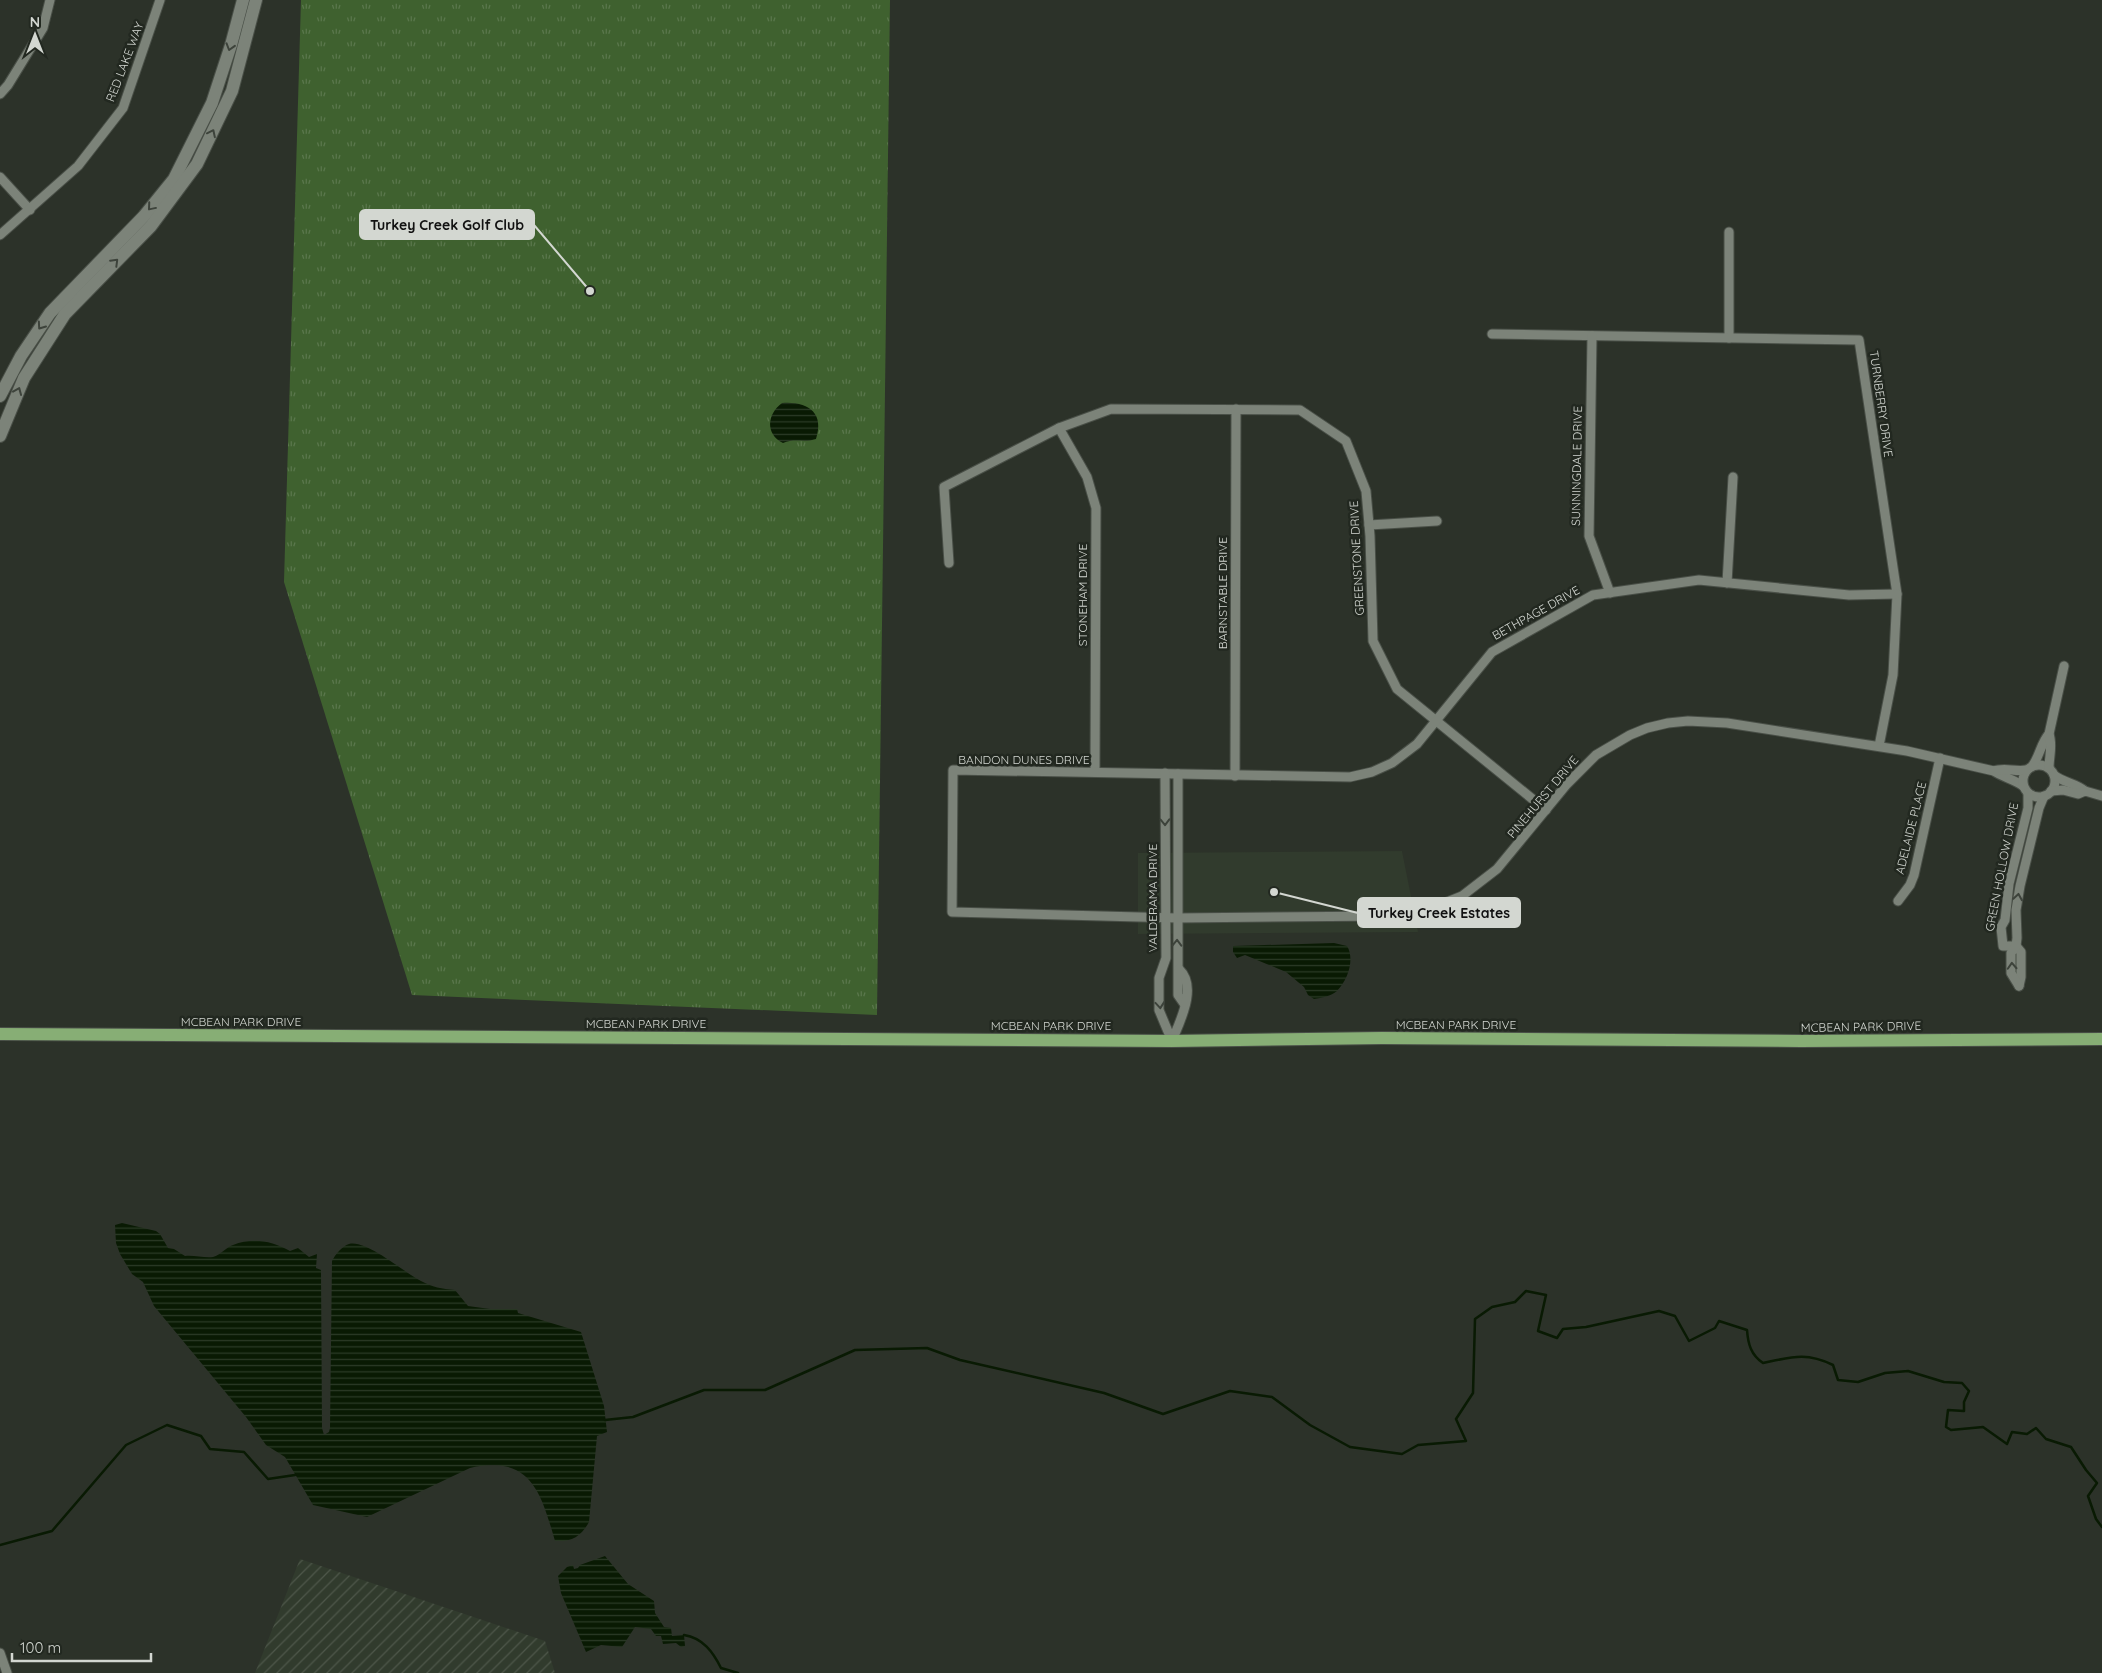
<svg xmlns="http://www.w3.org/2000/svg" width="2102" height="1673" font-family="Quicksand,sans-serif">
	<defs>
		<pattern id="industrial-furrows" width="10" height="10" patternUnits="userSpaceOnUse" patternTransform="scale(1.25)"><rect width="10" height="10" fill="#313b2d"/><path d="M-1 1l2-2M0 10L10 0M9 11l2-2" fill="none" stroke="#4e574a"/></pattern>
		<pattern id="grass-tufts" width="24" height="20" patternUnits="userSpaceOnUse" patternTransform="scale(1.25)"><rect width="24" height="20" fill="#3f612f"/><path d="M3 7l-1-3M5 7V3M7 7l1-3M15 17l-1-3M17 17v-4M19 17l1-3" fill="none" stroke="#5a774c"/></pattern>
		<pattern id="water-rules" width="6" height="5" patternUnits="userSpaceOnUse" patternTransform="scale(1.25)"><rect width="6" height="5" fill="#091a03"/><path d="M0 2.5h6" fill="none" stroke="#2c3b27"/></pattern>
	</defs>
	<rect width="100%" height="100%" fill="#2c3229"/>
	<polygon fill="#313b2d" points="1402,851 1418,932 1138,934 1138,853"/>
	<polygon fill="url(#industrial-furrows)" points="300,1559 545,1641 555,1673 255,1673"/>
	<polygon fill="url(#grass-tufts)" points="301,0 890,0 877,1015 412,995 284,582"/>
	<g fill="url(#water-rules)">
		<path d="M782 403C807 401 825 412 816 439 805 443 794 438 783 443 765 434 767 414 782 403Z"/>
		<path d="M1334 943 1347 946C1355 959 1348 980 1337 991 1331 996 1322 998 1314 999L1308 995 1304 987 1286 972 1245 955 1237 958 1233 952V946Z"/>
		<path d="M122 1223 156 1231 160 1234 168 1248 174 1249 185 1256C194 1255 204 1258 213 1257 221 1255 226 1247 233 1245 253 1237 272 1241 290 1251L298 1248 309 1257 317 1254 316 1268 321 1270 322 1428 324 1435 329 1432 330 1428 332 1261C335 1255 342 1246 349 1244 366 1239 405 1273 421 1281 432 1287 442 1289 455 1290L468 1306 490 1309H517L518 1313 581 1332 604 1406 607 1432 597 1436 589 1522C581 1537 571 1542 555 1541 541 1493 531 1454 470 1468L367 1517 313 1505 285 1457 266 1445 246 1417 154 1306 143 1282 132 1274 120 1254 116 1243 115 1225Z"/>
		<polygon points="605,1556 628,1584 654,1601 655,1613 664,1627 671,1628 672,1636 684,1635 685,1646 681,1647 676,1643 663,1644 661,1636 656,1636 651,1629 635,1627 622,1647 601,1645 586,1652 561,1593 558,1576 567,1567 573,1565 574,1569 578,1568 580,1565"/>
	</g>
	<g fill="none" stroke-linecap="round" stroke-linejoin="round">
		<g stroke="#091a03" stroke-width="2.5">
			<path d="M605 1420 633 1417 704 1390H765L855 1350 927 1348 960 1360 1104 1393 1163 1414 1230 1391 1272 1397 1310 1425 1350 1447 1402 1454 1418 1445 1466 1441 1456 1419 1473 1393 1475 1319 1492 1307 1515 1302 1526 1291 1546 1295 1538 1331 1557 1338 1563 1329 1586 1327 1659 1311 1675 1316 1689 1341 1715 1328 1719 1321 1747 1330C1748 1344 1751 1355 1763 1363 1792 1357 1806 1352 1833 1365L1838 1380 1858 1382 1885 1373 1908 1371 1944 1382 1962 1383 1969 1391 1964 1402V1411L1948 1410 1946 1427 1951 1430 1983 1427 2007 1444 2012 1432 2027 1434 2036 1428 2046 1439 2071 1447 2086 1470 2097 1483 2088 1496 2096 1519 2102 1527"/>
			<polyline points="0,1545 52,1531 126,1445 167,1425 201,1436 210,1449 244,1452 268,1479 295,1475"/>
			<path d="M684 1635C703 1638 713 1652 721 1668L738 1673"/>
		</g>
		<g stroke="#494f47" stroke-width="11">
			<g id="street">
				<polyline points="0,94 8,85 43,28 50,0"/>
				<polyline points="0,177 30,210"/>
				<polyline points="1729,232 1729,338"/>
				<polyline points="0,235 78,166 123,108 160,0"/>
				<polyline points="1492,334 1859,340 1897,594 1893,675 1879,746"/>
				<polyline points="1592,336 1589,536 1610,593"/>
				<polyline points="1059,428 1087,477 1096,508 1095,772"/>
				<polyline points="1369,525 1437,521"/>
				<polyline points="949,563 944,487 1059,428 1111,409 1300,410 1346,441 1366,491 1370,536 1373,641 1397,689 1546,810"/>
				<polyline points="1727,583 1733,477"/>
				<path d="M1897 594 1849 595 1699 580 1593 595 1492 652 1417 744 1392 763 1372 772 1350 777 953 770 952 912 1177 918 1389 916 1427 910 1462 896 1497 869 1567 784 1596 755 1630 735 1647 728 1668 723 1688 721 1727 723 1907 751 1994 771C2002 777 2014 779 2023 786"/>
				<circle cx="2039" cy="781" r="16"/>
				<path d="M2033 765C2040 755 2041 743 2049 734"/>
				<path d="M2049 768C2049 757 2053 745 2049 734L2064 666"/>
				<path d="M1994 771C2004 767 2015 772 2026 770"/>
				<polyline points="1165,773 1166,958 1159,978 1159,1010 1172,1041"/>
				<polyline points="1178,774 1178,995 1185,1005"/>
				<path d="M2054 775C2064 783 2076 783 2085 791"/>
				<polyline points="1235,776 1236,409"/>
				<polyline points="2051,791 2063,790 2078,794 2085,791 2102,796"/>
				<polyline points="1898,901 1910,885 1914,875 1940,758"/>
				<polyline points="2019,986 2021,977 2021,952 2016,946 2003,946 2001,927 2005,920 2009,884 2028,808 2028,793"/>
				<polyline points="2019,986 2011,973 2011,953 2016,946 2017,938 2016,910 2020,886 2039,808 2044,796"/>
				<path d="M1172 1041C1180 1021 1198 987 1179 969"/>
				<polyline points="0,1653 7,1673"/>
			</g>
		</g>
		<g stroke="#494f47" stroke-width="14">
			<g id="secondary">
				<polyline points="0,396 21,356 50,313 144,216 174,179 212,103 231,45 243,0"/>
				<polyline points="0,436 24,378 65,314 151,226 197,164 232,91 256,0"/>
			</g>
		</g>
		<g stroke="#494f47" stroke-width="14">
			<polyline id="primary" points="0,1034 1172,1041 1382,1038 1801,1041 2102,1039"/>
		</g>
		<use href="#street" stroke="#7c8379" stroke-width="9"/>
		<use href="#secondary" stroke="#7c8379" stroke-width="12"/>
		<use href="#primary" stroke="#87ae75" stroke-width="12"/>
	</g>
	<defs><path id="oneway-chevron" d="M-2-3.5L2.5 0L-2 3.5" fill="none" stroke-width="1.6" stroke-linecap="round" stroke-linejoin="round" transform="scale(1.25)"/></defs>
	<g stroke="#3d433b">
		<use href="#oneway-chevron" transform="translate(230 47) rotate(107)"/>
		<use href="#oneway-chevron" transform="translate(212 133) rotate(-64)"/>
		<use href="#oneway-chevron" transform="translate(151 207) rotate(130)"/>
		<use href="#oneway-chevron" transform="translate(115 262) rotate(-45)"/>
		<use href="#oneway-chevron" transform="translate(41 326) rotate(125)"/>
		<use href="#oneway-chevron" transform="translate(18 391) rotate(-67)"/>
		<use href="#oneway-chevron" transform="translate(1165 822) rotate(89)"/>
		<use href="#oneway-chevron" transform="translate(2018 897) rotate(-81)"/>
		<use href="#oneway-chevron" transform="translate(1177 943) rotate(-89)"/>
		<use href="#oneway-chevron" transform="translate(2012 966) rotate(-93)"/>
		<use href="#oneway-chevron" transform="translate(1160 1005) rotate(85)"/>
	</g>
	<g text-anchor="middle" stroke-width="5" stroke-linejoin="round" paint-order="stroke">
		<g font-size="12" fill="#d3d7d1" stroke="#222820">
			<text transform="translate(125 62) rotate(-69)" y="4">RED LAKE WAY</text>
			<text transform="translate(1881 404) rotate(82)" y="4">TURNBERRY DRIVE</text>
			<text transform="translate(1577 466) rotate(-89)" y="4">SUNNINGDALE DRIVE</text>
			<text transform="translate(1357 558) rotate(-93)" y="4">GREENSTONE DRIVE</text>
			<text transform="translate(1223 593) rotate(-90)" y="4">BARNSTABLE DRIVE</text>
			<text transform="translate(1083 595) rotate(-90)" y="4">STONEHAM DRIVE</text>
			<text transform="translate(1536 613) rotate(-29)" y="4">BETHPAGE DRIVE</text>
			<text x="1024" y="764">BANDON DUNES DRIVE</text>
			<text transform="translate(1543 797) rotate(-50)" y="4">PINEHURST DRIVE</text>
			<text transform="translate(1911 828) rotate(-76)" y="4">ADELAIDE PLACE</text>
			<text transform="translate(2002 867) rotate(-79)" y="4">GREEN HOLLOW DRIVE</text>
			<text transform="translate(1153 898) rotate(-90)" y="4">VALDERAMA DRIVE</text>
			<text x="241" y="1026">MCBEAN PARK DRIVE</text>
			<text x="646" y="1028">MCBEAN PARK DRIVE</text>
			<text x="1456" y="1029">MCBEAN PARK DRIVE</text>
			<text x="1051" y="1030">MCBEAN PARK DRIVE</text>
			<text transform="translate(1861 1027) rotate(-1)" y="4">MCBEAN PARK DRIVE</text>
		</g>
	</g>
	<path fill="none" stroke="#d3d7d1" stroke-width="2" d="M590 291L534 225M1274 892L1358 913"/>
	<g fill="#d3d7d1" stroke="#222820" stroke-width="2">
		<circle cx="590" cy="291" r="5"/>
		<circle cx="1274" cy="892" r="5"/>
	</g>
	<g fill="#d3d7d1" stroke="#d3d7d1" stroke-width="2">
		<rect x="360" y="210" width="174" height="29" rx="5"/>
		<rect x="1358" y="898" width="162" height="29" rx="5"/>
	</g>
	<g font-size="14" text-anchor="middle" font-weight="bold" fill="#111">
		<text x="447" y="230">Turkey Creek Golf Club</text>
		<text x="1439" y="918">Turkey Creek Estates</text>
	</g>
	<g transform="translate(35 35)" stroke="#222820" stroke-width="4" paint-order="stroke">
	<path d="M0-4L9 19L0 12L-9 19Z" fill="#d3d7d1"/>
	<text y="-8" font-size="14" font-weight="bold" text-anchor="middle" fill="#d3d7d1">N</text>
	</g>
	<path d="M12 1653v8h139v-8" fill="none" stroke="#d3d7d1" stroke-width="2.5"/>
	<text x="20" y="1653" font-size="15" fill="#d3d7d1" stroke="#222820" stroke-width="4" paint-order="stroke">100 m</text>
</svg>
